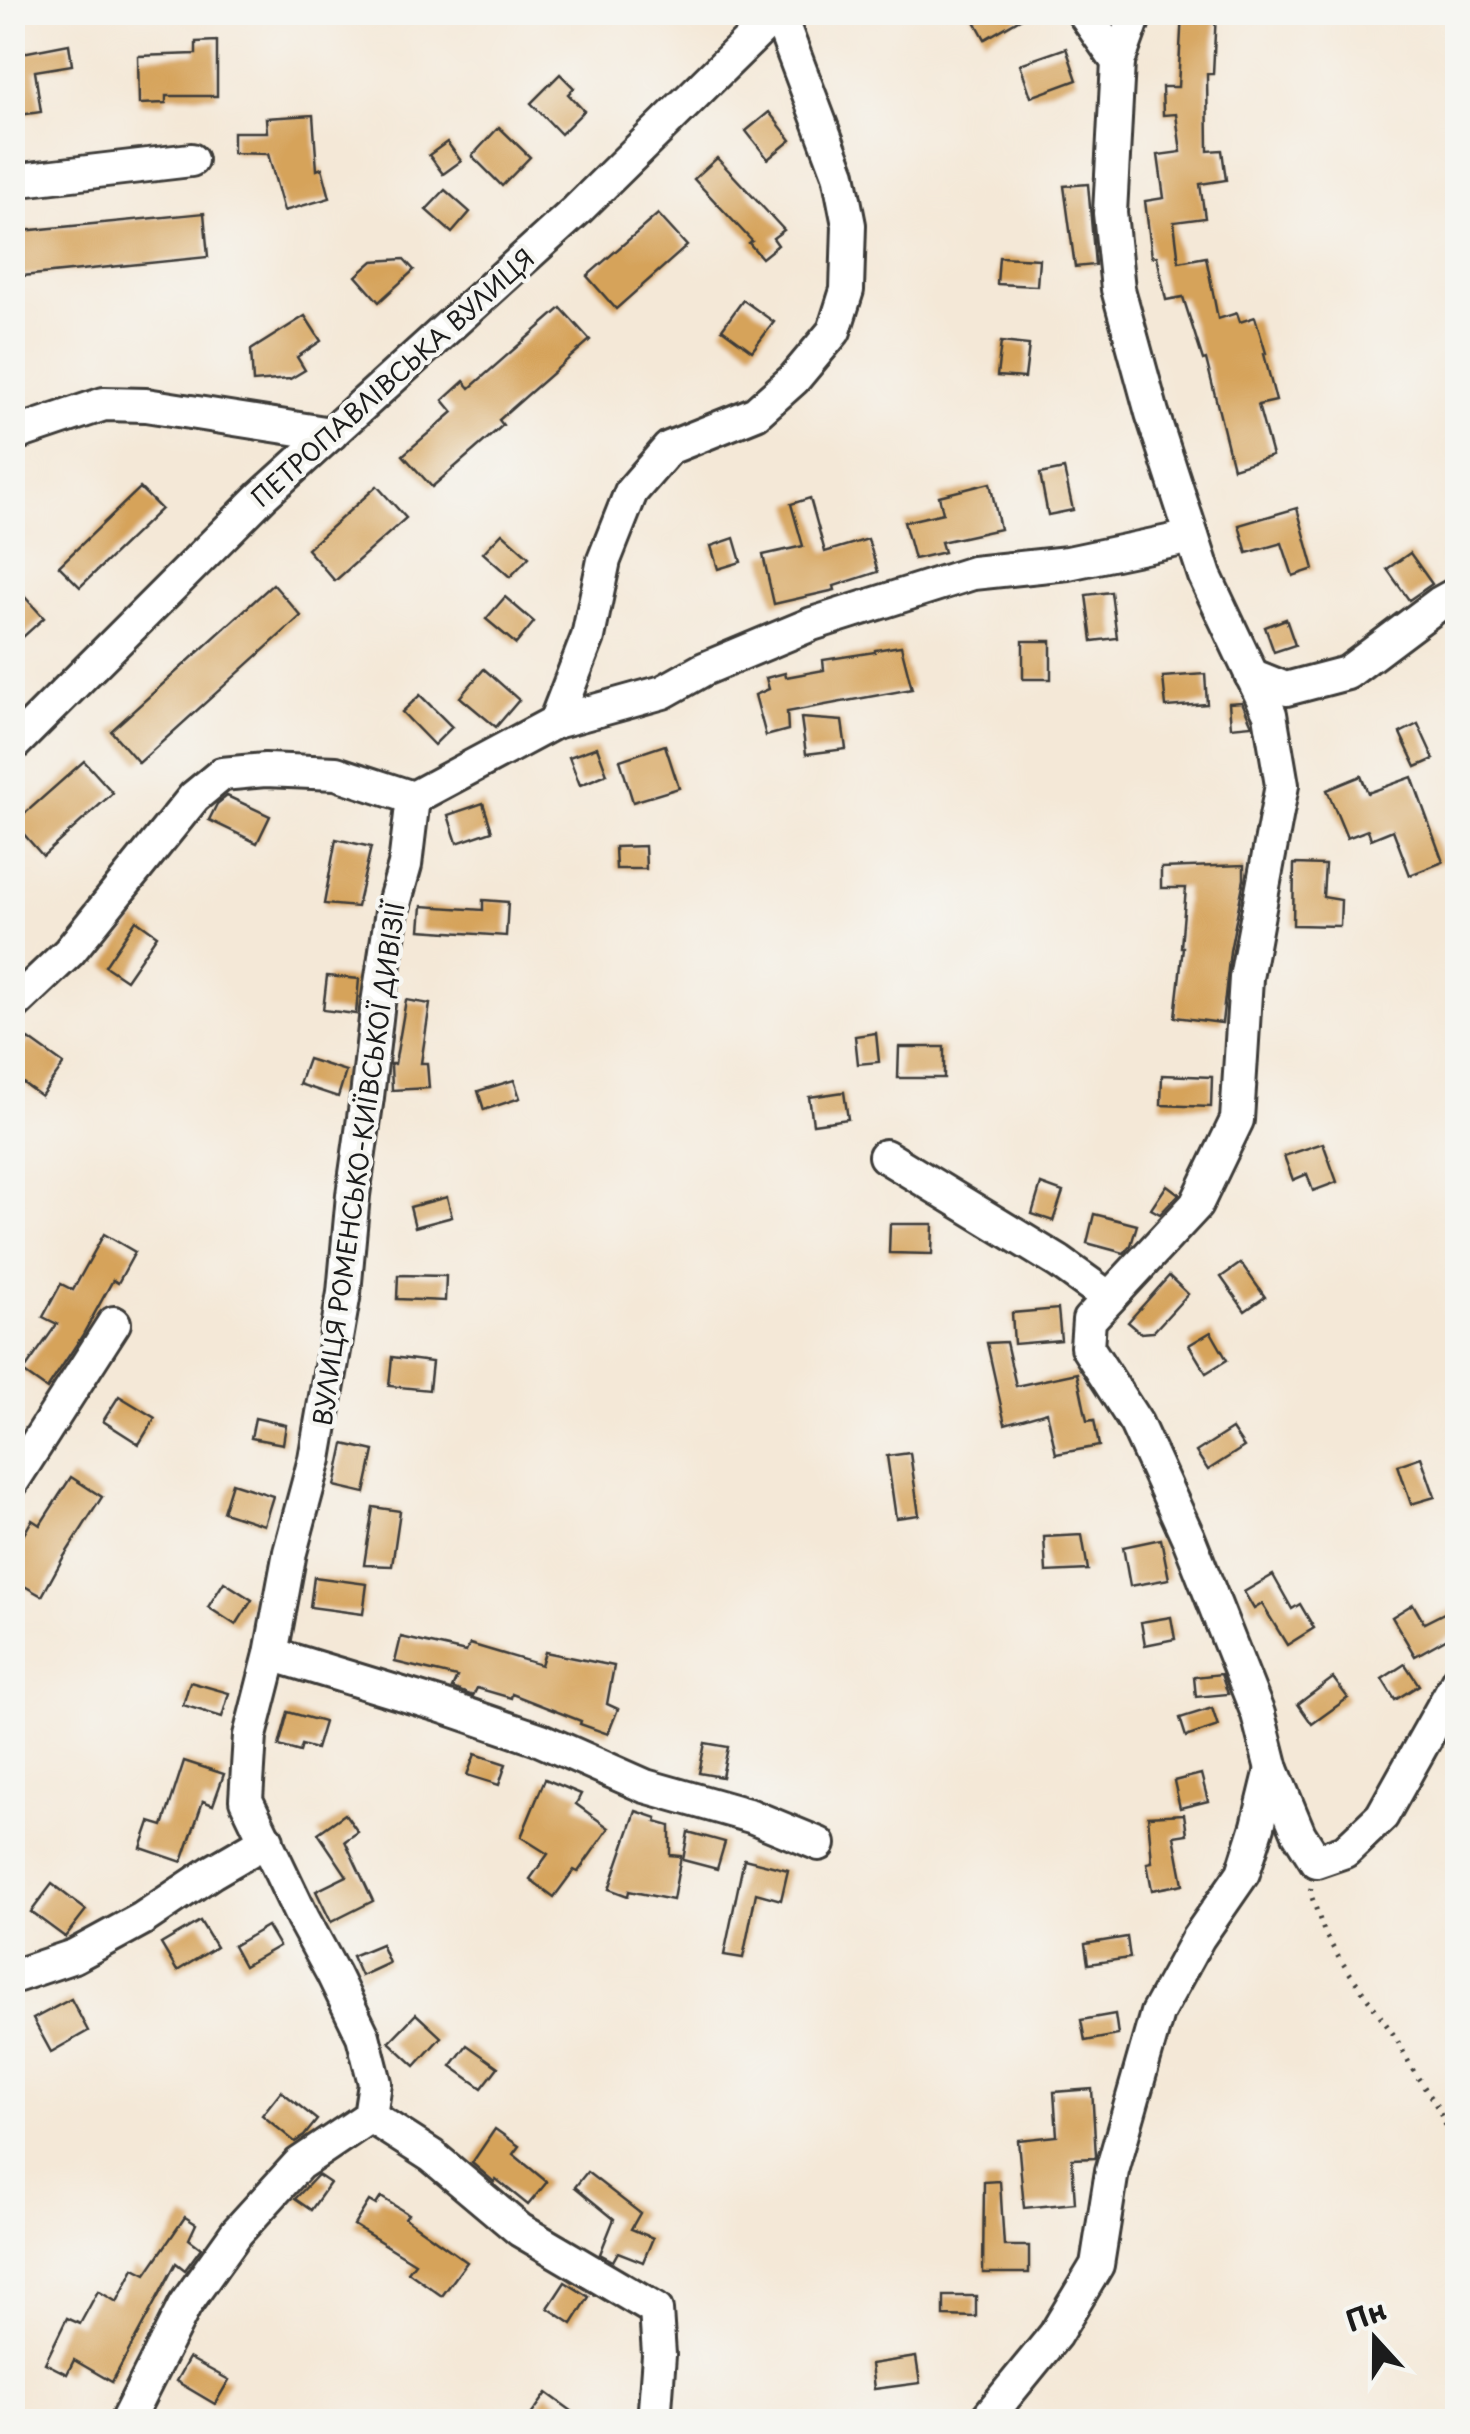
<svg xmlns="http://www.w3.org/2000/svg" width="1470" height="2434" font-family="'Playpen Sans',sans-serif">
	<rect width="100%" height="100%" fill="#f6f6f2"/>
	<filter id="ink" filterUnits="userSpaceOnUse"><feTurbulence type="fractalNoise" baseFrequency=".01" numOctaves="2"/><feDisplacementMap in="SourceGraphic" scale="20" xChannelSelector="R" yChannelSelector="G"/><feConvolveMatrix kernelMatrix="1 2 1 2 8 2 1 2 1" color-interpolation-filters="sRGB"/></filter>
	<filter id="wash" filterUnits="userSpaceOnUse"><feTurbulence type="fractalNoise" baseFrequency=".0048" numOctaves="4" result="noise"/><feDisplacementMap in="SourceGraphic" scale="40" xChannelSelector="R" yChannelSelector="G"/><feGaussianBlur stdDeviation="2.25" result="paint"/><feColorMatrix in="noise" values="0 0 0 0 0 0 0 0 0 0 0 0 0 0 0 0 0 1.4 0 .05"/><feComposite in="paint" operator="in"/></filter>
	<g filter="url(#wash)">
		<rect width="100%" height="100%" fill="#f4e8d7"/>
		<g id="blocks">
			<g fill="#d6a35a">
				<polygon points="970,12 1032,12 985,39"/>
				<polygon points="1182,12 1216,12 1213,74 1207,74 1208,151 1222,150 1226,180 1200,184 1205,218 1174,222 1179,262 1206,257 1218,319 1237,313 1240,322 1255,317 1266,353 1264,354 1276,401 1258,405 1272,456 1233,468 1206,359 1203,360 1183,297 1166,300 1157,256 1152,257 1145,201 1164,198 1158,155 1181,152 1176,114 1163,115 1162,87 1178,87"/>
				<polygon points="217,41 217,96 166,96 166,103 139,104 138,56 196,54 196,42"/>
				<polygon points="69,44 72,65 35,71 41,112 12,116 12,55"/>
				<polygon points="1066,48 1077,80 1031,97 1020,64"/>
				<polygon points="560,74 574,88 568,94 584,111 561,134 531,103"/>
				<polygon points="769,112 791,140 768,159 746,131"/>
				<polygon points="313,115 317,170 322,168 330,198 284,211 268,154 233,153 233,132 267,132 266,118"/>
				<polygon points="499,127 530,157 502,186 472,156"/>
				<polygon points="447,142 461,161 443,174 429,155"/>
				<polygon points="717,158 784,230 773,238 778,245 762,258 749,243 752,241 694,179"/>
				<polygon points="1088,184 1095,265 1075,267 1064,186"/>
				<polygon points="445,190 470,212 452,233 426,210"/>
				<polygon points="204,213 208,257 12,277 12,232"/>
				<polygon points="658,214 687,246 616,309 587,276"/>
				<polygon points="999,257 1039,259 1037,286 997,284"/>
				<polygon points="404,259 414,270 379,302 356,276 373,261"/>
				<polygon points="743,300 774,322 752,351 722,329"/>
				<polygon points="561,308 590,340 499,420 503,425 432,487 403,455 453,412 443,400 464,381 470,388"/>
				<polygon points="305,316 321,341 297,357 305,370 290,379 253,382 251,350"/>
				<polygon points="1001,342 1029,345 1025,378 997,376"/>
				<polygon points="1064,469 1073,510 1048,515 1040,474"/>
				<polygon points="990,483 1000,529 941,542 944,552 914,559 904,522 943,513 939,496"/>
				<polygon points="377,486 406,518 335,581 307,549"/>
				<polygon points="140,488 161,509 80,587 59,566"/>
				<polygon points="810,498 825,552 868,539 878,572 834,586 835,590 774,604 763,555 803,546 791,504"/>
				<polygon points="1297,508 1314,569 1293,576 1282,543 1247,553 1239,525"/>
				<polygon points="502,533 529,557 510,577 483,553"/>
				<polygon points="734,538 741,562 718,569 711,546"/>
				<polygon points="1410,553 1432,584 1409,600 1387,569"/>
				<polygon points="12,583 44,618 12,647"/>
				<polygon points="273,584 301,616 139,763 111,731"/>
				<polygon points="1111,592 1117,638 1092,641 1086,595"/>
				<polygon points="505,597 534,622 516,644 486,619"/>
				<polygon points="1286,619 1295,645 1274,652 1265,627"/>
				<rect x="1023" y="641" width="28" height="38"/>
				<polygon points="901,646 912,689 787,712 788,730 766,736 755,695 769,689 766,678 785,673 786,677 824,670 823,660 875,652 875,650"/>
				<polygon points="484,669 519,700 496,727 460,697"/>
				<polygon points="1205,674 1207,704 1166,707 1163,677"/>
				<polygon points="420,695 452,727 434,745 402,712"/>
				<polygon points="1242,702 1252,725 1231,727 1229,703"/>
				<polygon points="801,718 842,721 846,749 806,754"/>
				<polygon points="1418,724 1434,759 1416,767 1400,733"/>
				<polygon points="665,745 679,788 633,802 620,760"/>
				<polygon points="597,747 607,774 580,785 569,757"/>
				<polygon points="84,761 113,793 43,856 14,823"/>
				<polygon points="1361,776 1368,793 1412,777 1443,862 1410,875 1393,830 1371,839 1368,830 1347,838 1327,790"/>
				<polygon points="227,796 270,816 257,843 209,820 217,804"/>
				<polygon points="483,803 492,831 457,843 448,815"/>
				<polygon points="336,839 371,847 357,907 324,904"/>
				<polygon points="645,846 646,869 616,869 615,847"/>
				<polygon points="1294,864 1325,865 1323,897 1341,900 1340,926 1293,925"/>
				<polygon points="1244,865 1244,879 1230,951 1222,1023 1175,1017 1183,947 1181,947 1186,888 1161,888 1161,868"/>
				<polygon points="483,900 508,902 506,936 420,930 422,906 483,910"/>
				<polygon points="136,920 157,935 126,980 105,966"/>
				<polygon points="327,976 359,979 356,1014 323,1010"/>
				<polygon points="406,1000 430,1004 421,1063 427,1063 429,1088 392,1090 391,1064 395,1064"/>
				<polygon points="876,1033 879,1062 858,1064 855,1036"/>
				<polygon points="29,1039 64,1064 41,1096 12,1075 12,1061"/>
				<polygon points="899,1047 944,1047 944,1078 898,1078"/>
				<polygon points="308,1059 346,1071 338,1097 299,1084"/>
				<polygon points="1162,1075 1212,1077 1211,1107 1161,1105"/>
				<polygon points="514,1080 520,1098 484,1110 478,1091"/>
				<polygon points="844,1092 848,1119 813,1124 809,1097"/>
				<polygon points="1323,1143 1337,1182 1313,1191 1307,1174 1293,1180 1284,1156"/>
				<polygon points="1041,1184 1063,1192 1053,1221 1032,1214"/>
				<polygon points="1167,1185 1179,1194 1160,1214 1151,1209"/>
				<polygon points="447,1197 452,1217 415,1227 410,1207"/>
				<polygon points="1094,1214 1137,1225 1131,1245 1124,1253 1087,1243"/>
				<polygon points="890,1224 933,1224 932,1254 889,1253"/>
				<polygon points="104,1234 135,1252 118,1283 113,1280 82,1336 47,1389 23,1372 57,1324 43,1317 61,1284 73,1290"/>
				<polygon points="1241,1263 1265,1297 1245,1311 1221,1277"/>
				<polygon points="398,1275 446,1276 445,1301 397,1299"/>
				<polygon points="1169,1276 1188,1294 1153,1332 1141,1333 1128,1322"/>
				<polygon points="1058,1309 1061,1340 1014,1344 1012,1313"/>
				<polygon points="1211,1332 1227,1360 1206,1373 1189,1345"/>
				<polygon points="1006,1342 1016,1386 1077,1373 1087,1421 1094,1420 1099,1446 1056,1454 1047,1412 1005,1424 987,1343"/>
				<polygon points="392,1357 432,1362 429,1390 389,1386"/>
				<polygon points="119,1396 155,1418 139,1444 103,1421"/>
				<polygon points="255,1418 286,1425 283,1444 251,1438"/>
				<polygon points="1232,1429 1244,1447 1208,1470 1196,1452"/>
				<polygon points="344,1444 374,1451 365,1493 335,1486"/>
				<polygon points="910,1453 919,1515 896,1518 887,1456"/>
				<polygon points="1421,1457 1435,1497 1411,1504 1398,1465"/>
				<polygon points="71,1477 102,1497 63,1558 42,1596 12,1579 12,1555 32,1520 40,1525"/>
				<polygon points="232,1483 273,1496 264,1525 223,1512"/>
				<polygon points="373,1507 400,1511 392,1566 364,1565"/>
				<polygon points="1082,1535 1088,1570 1046,1572 1044,1537"/>
				<polygon points="1161,1539 1169,1579 1130,1586 1123,1547"/>
				<polygon points="1273,1575 1292,1609 1300,1604 1314,1628 1287,1645 1262,1604 1254,1609 1244,1592"/>
				<polygon points="314,1577 367,1584 363,1614 310,1607"/>
				<polygon points="224,1582 252,1600 236,1625 208,1607"/>
				<polygon points="1413,1604 1424,1623 1458,1606 1458,1632 1415,1656 1392,1617"/>
				<polygon points="1171,1617 1175,1639 1145,1645 1141,1622"/>
				<polygon points="401,1637 466,1652 470,1644 541,1665 545,1652 614,1666 607,1704 618,1709 608,1734 580,1724 581,1721 512,1694 511,1698 477,1688 473,1696 452,1688 457,1677 395,1662"/>
				<polygon points="1405,1664 1419,1685 1395,1700 1382,1679"/>
				<polygon points="1221,1674 1228,1694 1196,1697 1194,1677"/>
				<polygon points="1333,1678 1348,1698 1312,1724 1298,1704"/>
				<polygon points="190,1682 229,1693 222,1717 183,1705"/>
				<polygon points="1212,1708 1218,1726 1186,1737 1180,1718"/>
				<polygon points="288,1712 324,1722 316,1749 302,1745 300,1752 279,1746"/>
				<polygon points="705,1743 728,1747 722,1777 699,1773"/>
				<polygon points="475,1754 506,1764 499,1785 467,1775"/>
				<polygon points="184,1761 224,1774 213,1805 203,1801 182,1862 141,1848 150,1822 163,1826"/>
				<polygon points="1201,1774 1208,1801 1180,1808 1174,1781"/>
				<polygon points="545,1779 581,1794 576,1804 609,1828 578,1872 574,1870 554,1897 530,1879 548,1854 521,1837"/>
				<polygon points="636,1811 657,1818 656,1822 670,1826 670,1855 681,1856 673,1900 629,1891 628,1896 609,1889"/>
				<polygon points="345,1814 358,1832 345,1841 373,1901 331,1922 316,1891 347,1876 318,1833"/>
				<polygon points="1184,1814 1187,1834 1174,1836 1183,1884 1152,1890 1147,1863 1152,1862 1148,1816"/>
				<polygon points="688,1832 725,1842 717,1869 683,1860"/>
				<polygon points="744,1859 788,1870 781,1900 756,1893 743,1958 724,1955"/>
				<polygon points="52,1884 86,1910 65,1937 31,1912"/>
				<polygon points="200,1921 216,1947 177,1971 161,1944"/>
				<polygon points="267,1926 279,1946 244,1966 233,1946"/>
				<polygon points="1127,1937 1130,1958 1088,1964 1085,1944"/>
				<polygon points="381,1944 389,1963 361,1976 352,1956"/>
				<polygon points="71,1999 88,2031 51,2052 33,2019"/>
				<polygon points="416,2014 441,2037 415,2066 389,2042"/>
				<polygon points="1115,2014 1118,2035 1085,2041 1081,2020"/>
				<polygon points="467,2045 498,2067 482,2088 451,2066"/>
				<polygon points="1092,2089 1096,2156 1095,2158 1072,2159 1075,2203 1024,2208 1018,2140 1057,2136 1054,2092"/>
				<polygon points="281,2091 317,2120 304,2136 295,2142 262,2115"/>
				<polygon points="495,2129 519,2146 513,2154 547,2182 528,2205 496,2179 494,2182 472,2163"/>
				<polygon points="587,2172 640,2213 631,2229 653,2238 643,2262 618,2252 613,2261 600,2254 614,2219 575,2187"/>
				<polygon points="318,2175 330,2183 311,2210 295,2199"/>
				<polygon points="1000,2181 1004,2246 1029,2246 1029,2273 983,2273 984,2182"/>
				<polygon points="381,2197 408,2214 405,2218 467,2262 442,2296 408,2272 415,2263 354,2225 369,2201 376,2205"/>
				<polygon points="185,2217 196,2224 189,2239 201,2248 185,2270 176,2263 112,2382 74,2360 67,2374 45,2363 67,2318 80,2324 98,2291 117,2302 134,2268 146,2274"/>
				<polygon points="565,2282 589,2297 572,2324 548,2308"/>
				<polygon points="944,2296 976,2296 976,2317 944,2316"/>
				<polygon points="916,2357 920,2383 874,2389 871,2364"/>
				<polygon points="189,2358 229,2380 215,2404 176,2381"/>
				<polygon points="547,2393 587,2422 526,2422"/>
			</g>
		</g>
	</g>
	<g filter="url(#ink)">
		<use href="#blocks" fill-opacity="0" stroke="#3c3b38" stroke-width="2.5"/>
		<g fill="none" stroke-linecap="round" stroke-linejoin="round">
			<g stroke="#3c3b38" stroke-width="38">
				<g id="minor">
					<polyline points="1083,12 1118,62 1110,213 1118,289 1152,413 1205,576 1270,714 1282,785 1246,978 1237,1120 1196,1205 1089,1320 1087,1347 1136,1423 1188,1537 1258,1714 1272,1769 1299,1834 1316,1861 1345,1851 1382,1816 1458,1680"/>
					<polyline points="1118,62 1136,12"/>
					<polyline points="12,181 191,160"/>
					<polyline points="12,435 104,404 146,405 331,434"/>
					<polyline points="1251,675 1286,689 1347,673 1440,603 1458,593"/>
					<polyline points="555,722 588,637 604,560 631,492 669,448 756,413 794,379 834,331 847,290 849,225 839,174 778,12"/>
					<polyline points="12,746 262,496 577,210 766,24 775,12"/>
					<polyline points="12,1006 69,952 194,797 222,774 265,770 336,773 413,798 555,722 663,692 704,669 812,624 973,573 1068,563 1192,537"/>
					<polyline points="885,1156 1059,1262 1109,1298"/>
					<polyline points="12,1482 114,1323"/>
					<polyline points="271,1654 442,1706 541,1740 645,1786 751,1816 819,1844"/>
					<polyline points="12,1977 74,1956 142,1919 212,1872 267,1840"/>
					<polyline points="370,2116 432,2156 520,2230 656,2310 659,2355 654,2422"/>
					<polyline points="126,2422 185,2305 237,2232 299,2164 370,2116 375,2083 363,2036 333,1974 303,1919 246,1800 250,1736 271,1654 290,1552 315,1459 344,1293 353,1195 367,1097 377,1010 392,911 405,865 413,798"/>
					<polyline points="984,2422 1055,2335 1097,2265 1112,2171 1157,2013 1198,1938 1243,1873 1258,1826 1272,1769"/>
				</g>
			</g>
			<polyline stroke="#3c3b38" stroke-width="5" stroke-dasharray="2.5 8" stroke-linecap="butt" points="1311,1888 1310,1892 1325,1934 1339,1958 1396,2038 1414,2072 1435,2103 1458,2150"/>
			<use href="#minor" stroke="#fff" stroke-width="32"/>
		</g>
	</g>
	<g text-anchor="middle" stroke-width="9" stroke-linejoin="round" paint-order="stroke">
		<g font-size="25" fill="#1c1c1c" stroke="#f6f6f2">
			<text transform="translate(393 378) rotate(-42)" y="9">ПЕТРОПАВЛІВСЬКА ВУЛИЦЯ</text>
			<text transform="translate(359 1164) rotate(-82)" y="9">ВУЛИЦЯ РОМЕНСЬКО-КИЇВСЬКОЇ ДИВІЗІЇ</text>
		</g>
	</g>
	<rect width="1470" height="2434" fill="none" stroke="#f6f6f2" stroke-width="50"/>
	<g transform="translate(1375 2339) rotate(339)" stroke="#f6f6f2" stroke-width="8" paint-order="stroke">
	<path d="M0-8L18 38L0 25L-18 38Z" fill="#1c1c1c"/>
	<text y="-15" font-size="28" font-weight="bold" text-anchor="middle" fill="#1c1c1c">Пн</text>
	</g>
</svg>
